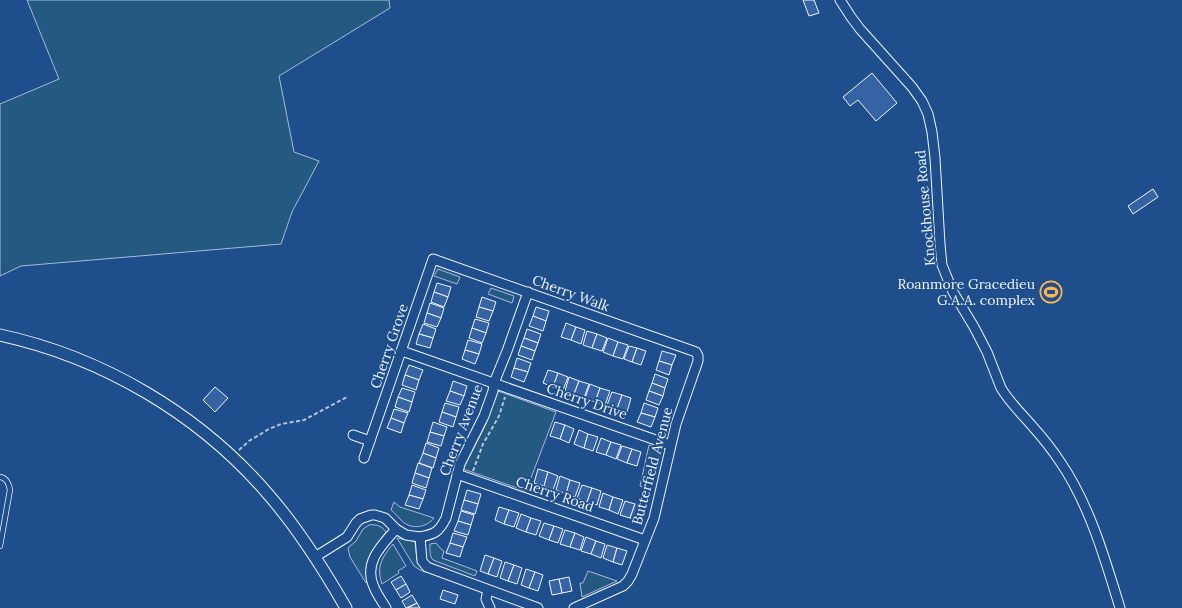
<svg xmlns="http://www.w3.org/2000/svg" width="1182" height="608" font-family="Lora,serif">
	<rect width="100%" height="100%" fill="#1f4e8c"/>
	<g fill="#245a82" stroke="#a8bbd7">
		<polygon points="27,0 389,0 390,8 279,76 294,152 319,161 292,212 281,244 21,266 0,276 0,104 59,79"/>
		<polygon points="438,269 460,277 457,284 434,276"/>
		<polygon points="491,288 514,296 512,303 488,294"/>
		<polygon points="498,391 556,412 526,491 463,469 484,428"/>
		<polygon points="649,445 661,449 658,467 651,465 646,488 640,486"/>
		<path d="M394 502 400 507 434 518C427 527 413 530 403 522 399 518 396 514 391 510Z"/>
		<path d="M369 525C376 524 382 526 386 532 372 552 365 556 367 582L366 583 350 557 348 548 356 541 363 529Z"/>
		<polygon points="397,538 413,541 415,542 417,560 425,572 420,570 414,566"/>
		<path d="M436 543 442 550 444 551 442 558 477 571 475 576 433 560C429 555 430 550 430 544Z"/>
		<path d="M393 544 406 566 398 571 399 573 382 584C376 566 382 558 393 544Z"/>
		<polygon points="588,571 617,581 582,597 580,583 583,583"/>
	</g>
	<g fill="#3563a3" stroke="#f2f6ff">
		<polygon points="803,0 814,0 819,13 809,16"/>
		<polygon points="872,73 897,103 876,121 858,100 850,106 843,97"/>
		<polygon points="1153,189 1158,197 1133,214 1128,206"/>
		<polygon points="437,283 451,287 448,297 434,292"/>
		<polygon points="434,292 448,297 444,307 431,302"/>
		<polygon points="482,297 496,302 493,311 479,307"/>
		<polygon points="430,303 444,308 441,318 427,313"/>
		<polygon points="479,307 493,311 489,321 476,317"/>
		<polygon points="536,307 549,311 546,321 533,316"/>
		<polygon points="427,313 441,318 437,327 424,323"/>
		<polygon points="533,316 546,321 543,331 529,326"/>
		<polygon points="475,319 489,323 486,333 472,328"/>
		<polygon points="566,323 576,327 571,340 561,337"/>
		<polygon points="423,324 436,329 433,338 419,334"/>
		<polygon points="576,327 585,330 581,344 571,340"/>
		<polygon points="472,328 486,333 482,343 469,338"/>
		<polygon points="527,329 541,334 538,343 524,338"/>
		<polygon points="587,331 597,334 592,348 583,345"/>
		<polygon points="419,334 433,338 430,348 416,344"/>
		<polygon points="597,334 607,338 602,351 592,348"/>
		<polygon points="524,338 538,343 535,351 521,346"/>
		<polygon points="608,338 618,342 613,356 603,352"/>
		<polygon points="468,340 482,344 479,354 465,350"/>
		<polygon points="618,342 628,345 623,359 613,356"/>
		<polygon points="521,346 535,351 532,360 518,355"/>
		<polygon points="629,346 637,348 632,362 624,359"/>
		<polygon points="637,348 646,351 641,365 632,362"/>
		<polygon points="465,350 479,354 475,364 462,359"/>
		<polygon points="662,351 676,355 672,365 659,361"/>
		<polygon points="517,358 531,363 528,372 514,368"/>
		<polygon points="659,361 672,365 669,375 656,370"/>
		<polygon points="409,365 423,370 419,380 405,375"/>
		<polygon points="514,368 528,372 524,382 511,377"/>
		<polygon points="548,370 558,373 553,387 543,383"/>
		<polygon points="558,373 568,377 563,390 553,387"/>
		<polygon points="655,374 668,379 665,388 652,383"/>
		<polygon points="405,375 419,380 416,390 402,385"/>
		<polygon points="569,377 579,381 574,394 565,391"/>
		<polygon points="453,381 467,386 464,396 450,391"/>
		<polygon points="579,381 589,384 584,398 574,394"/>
		<polygon points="652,383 665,388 663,396 649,391"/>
		<polygon points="590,384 600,388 595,402 585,398"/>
		<polygon points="215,387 228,398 215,412 203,400"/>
		<polygon points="402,388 415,392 412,402 398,397"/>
		<polygon points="600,388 610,391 605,405 595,402"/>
		<polygon points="450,391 464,396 460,405 446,401"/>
		<polygon points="649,391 663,396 659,405 646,400"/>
		<polygon points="612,392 622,395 617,409 607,405"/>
		<polygon points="622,395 631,398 627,412 617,409"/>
		<polygon points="398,397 412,402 409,412 395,407"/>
		<polygon points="445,403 459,407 456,417 442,412"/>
		<polygon points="644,403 658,408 655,417 641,413"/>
		<polygon points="394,409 408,413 404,423 391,418"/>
		<polygon points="442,412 456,417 453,427 439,422"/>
		<polygon points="641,413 655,417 651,427 637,422"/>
		<polygon points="391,418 404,423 401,433 387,428"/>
		<polygon points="433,422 447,427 444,436 430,432"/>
		<polygon points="555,422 565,425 560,439 550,436"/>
		<polygon points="565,425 574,429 569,443 560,439"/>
		<polygon points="579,430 588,434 584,448 574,444"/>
		<polygon points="430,432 444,436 441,446 427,442"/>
		<polygon points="588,434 598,437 593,451 584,448"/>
		<polygon points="601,438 611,442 606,455 596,452"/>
		<polygon points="611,442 621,445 616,459 606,455"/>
		<polygon points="426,443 439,448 436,458 423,453"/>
		<polygon points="622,446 632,449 627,463 617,459"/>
		<polygon points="632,449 641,452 637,466 627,463"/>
		<polygon points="423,453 436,458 433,468 419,463"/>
		<polygon points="418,463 432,468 429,478 415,473"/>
		<polygon points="538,469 548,472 544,486 534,483"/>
		<polygon points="548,472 558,476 553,490 544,486"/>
		<polygon points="415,473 429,478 426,488 412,483"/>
		<polygon points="560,476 570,480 566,494 556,490"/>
		<polygon points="570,480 580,483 575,497 566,494"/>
		<polygon points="412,485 426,490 423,499 409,495"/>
		<polygon points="582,485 592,488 587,502 577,498"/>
		<polygon points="592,488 601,491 597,505 587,502"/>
		<polygon points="467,490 481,494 478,504 464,500"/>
		<polygon points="603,493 613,497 609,510 599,507"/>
		<polygon points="409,495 423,499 419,509 405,505"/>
		<polygon points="613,497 623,500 618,514 609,510"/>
		<polygon points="464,500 478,504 475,514 461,510"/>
		<polygon points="625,501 635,504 630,518 620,515"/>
		<polygon points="635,504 644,508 640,521 630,518"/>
		<polygon points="499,507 509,510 504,524 495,520"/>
		<polygon points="509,510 519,513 514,527 504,524"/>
		<polygon points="461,511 474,515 471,525 458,521"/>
		<polygon points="521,514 531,518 526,532 516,528"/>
		<polygon points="531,518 541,521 536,535 526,532"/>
		<polygon points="458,521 471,525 468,535 454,531"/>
		<polygon points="544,523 554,526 549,540 539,536"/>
		<polygon points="554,526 563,529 558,543 549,540"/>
		<polygon points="565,530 575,533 570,547 560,544"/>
		<polygon points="453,533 467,537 463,547 450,543"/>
		<polygon points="575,533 584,537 580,550 570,547"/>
		<polygon points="586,537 596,541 591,554 581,551"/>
		<polygon points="596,541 605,544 601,558 591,554"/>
		<polygon points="450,543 463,547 460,557 446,553"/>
		<polygon points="607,545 617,548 613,562 603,558"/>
		<polygon points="617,548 627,551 622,565 613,562"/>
		<polygon points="485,555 494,558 488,574 480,571"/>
		<polygon points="494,558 502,561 497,577 488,574"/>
		<polygon points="505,562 514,565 508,581 500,578"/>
		<polygon points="514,565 522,568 517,584 508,581"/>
		<polygon points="526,569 535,572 529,588 521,585"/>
		<polygon points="535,572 543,575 538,591 529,588"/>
		<polygon points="401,576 406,584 396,590 391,582"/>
		<polygon points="569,577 572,591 562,593 559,579"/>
		<polygon points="559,579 562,593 552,595 549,581"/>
		<polygon points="406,584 410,592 401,598 396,590"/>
		<polygon points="443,590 458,595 455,604 440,599"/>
		<polygon points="412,595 417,603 406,608 402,601"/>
		<polygon points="417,603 420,608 408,608"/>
	</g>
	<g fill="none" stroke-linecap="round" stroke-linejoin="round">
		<g stroke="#f2f6ff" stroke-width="6">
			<path id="lane" d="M0 477C7 478 9 484 10 490L0 546"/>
		</g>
		<g stroke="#f2f6ff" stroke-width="11">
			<g id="street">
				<path d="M840 0 851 17 860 29 912 87 922 101 928 114 932 132 935 158 940 244 942 265 953 292 974 327 987 352 1001 388C1010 403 1022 414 1033 427 1043 438 1053 451 1061 463 1090 506 1105 559 1120 608"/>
				<polyline points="402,351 670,445"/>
				<polyline points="353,435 370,441"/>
				<polyline points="364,458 433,259 696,352 698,356 698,361 676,424 654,518 632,574 628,581 623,586 574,608"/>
				<polyline points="457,474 645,540"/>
				<path d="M420 537C435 534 439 532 446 518L460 464 484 416 493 391 494 383 507 351 528 292"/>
				<polyline points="315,557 347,537 356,523 360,519 371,515 375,515 385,518 396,529 406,535 420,537 422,561 427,567 538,608"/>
				<polyline points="488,590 486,599 490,608"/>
				<path d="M386 608C382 601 377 595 374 587 363 563 381 546 396 529"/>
			</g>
		</g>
		<g stroke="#f2f6ff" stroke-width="13">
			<path id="secondary" d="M0 335C102 357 199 414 267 493 298 528 323 568 346 608"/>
		</g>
		<g stroke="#b3c4dc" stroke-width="2" stroke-dasharray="4 2.5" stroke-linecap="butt">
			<polyline points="239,450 249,441 269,429 281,424 304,420 347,397"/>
			<polyline points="473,471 483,444 499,416 505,397"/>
		</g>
		<use href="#lane" stroke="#1f4e8c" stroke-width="4.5"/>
		<use href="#street" stroke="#1f4e8c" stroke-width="9"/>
		<use href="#secondary" stroke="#1f4e8c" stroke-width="11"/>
	</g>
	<defs>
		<g id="stadium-ring" transform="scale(1.125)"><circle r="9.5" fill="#1f4e8c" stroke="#ffb74d" stroke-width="1.5"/><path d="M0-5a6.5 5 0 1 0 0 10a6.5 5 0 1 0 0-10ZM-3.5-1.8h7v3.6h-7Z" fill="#ffb74d"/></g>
	</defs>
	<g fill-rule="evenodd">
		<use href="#stadium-ring" x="1051" y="292"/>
	</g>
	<g text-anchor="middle" stroke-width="4" stroke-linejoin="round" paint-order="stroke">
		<g font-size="14" fill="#f2f6ff" stroke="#1f4e8c">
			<text transform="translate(925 208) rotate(-95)" y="5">Knockhouse Road</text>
			<text transform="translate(571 293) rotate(20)" y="5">Cherry Walk</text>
			<text transform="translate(389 346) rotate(-71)" y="5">Cherry Grove</text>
			<text transform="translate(587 401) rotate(19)" y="5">Cherry Drive</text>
			<text transform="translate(461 430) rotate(-69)" y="5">Cherry Avenue</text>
			<text transform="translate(652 466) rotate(-75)" y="5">Butterfield Avenue</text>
			<text transform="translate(555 494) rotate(19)" y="5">Cherry Road</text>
		</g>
		<g font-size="14" fill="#f2f6ff" stroke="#1f4e8c" text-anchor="end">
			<text x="1035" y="289">Roanmore Gracedieu<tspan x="1035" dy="16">G.A.A. complex</tspan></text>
		</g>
	</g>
</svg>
